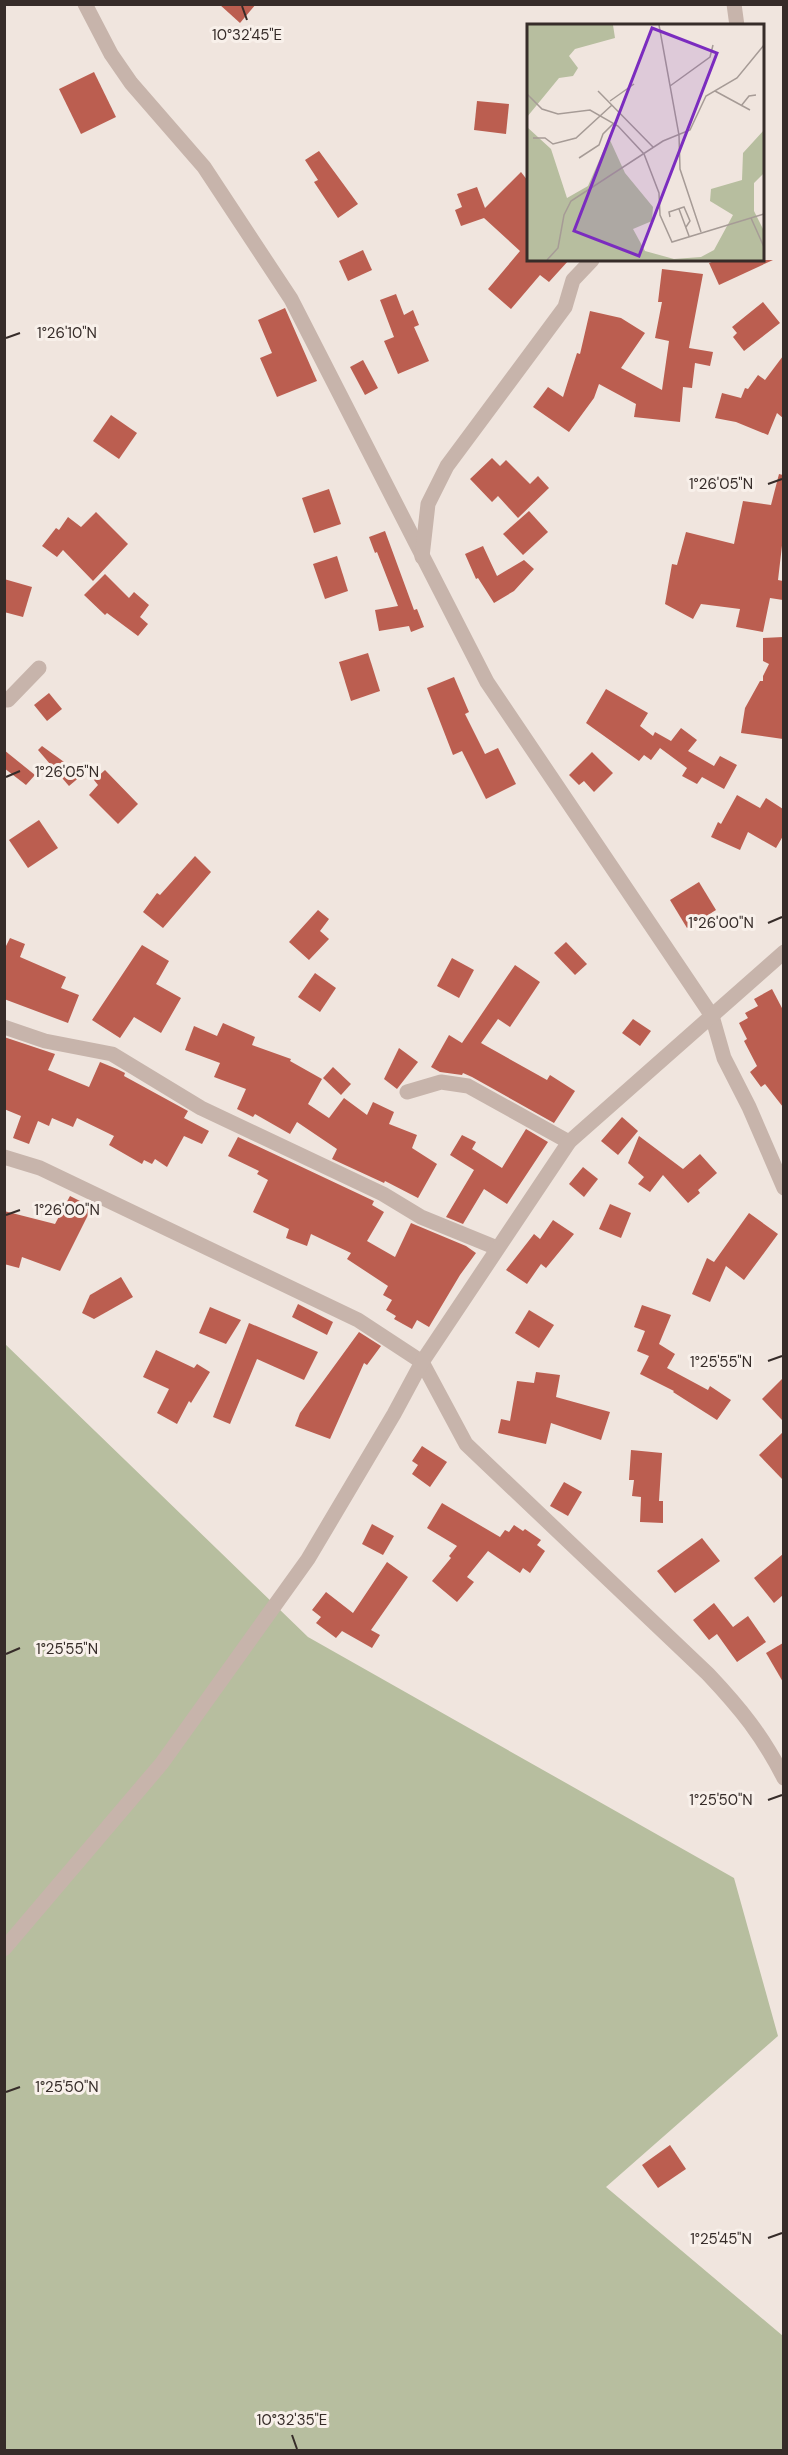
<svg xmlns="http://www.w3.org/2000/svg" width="788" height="2455" font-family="'DM Sans',sans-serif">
	<rect width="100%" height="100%" fill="#f0e5de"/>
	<polygon fill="#b7be9f" points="4,1343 308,1637 734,1878 778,2036 606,2187 783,2336 783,2450 5,2450"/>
	<g fill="#bb5e50">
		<polygon points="219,4 256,4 240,23"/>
		<polygon points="94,72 116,117 81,134 59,89"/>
		<polygon points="477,101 509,104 506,134 474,130"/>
		<polygon points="319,151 358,204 338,218 314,182 318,180 305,160"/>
		<polygon points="521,172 528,181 528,260 569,260 549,282 540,275 511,309 488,289 520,251 484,218 461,226 455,210 462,207 457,194 477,187 485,208"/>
		<polygon points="363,250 372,270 348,281 339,261"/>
		<polygon points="717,260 773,260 719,285 709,263"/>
		<polygon points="662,269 703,274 689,348 713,352 710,366 695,363 692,388 683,387 680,422 634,417 636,404 599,384 594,398 569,432 533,407 548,387 563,397 577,353 580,354 590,311 621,318 645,333 621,368 662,390 669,341 655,338 662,302 658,302"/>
		<polygon points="396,294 404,315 413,310 419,325 414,327 429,361 398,374 384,341 394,337 380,300"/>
		<polygon points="763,302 780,323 744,351 733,337 737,333 732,327"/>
		<polygon points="285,308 317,381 277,397 260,358 272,353 258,320"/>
		<polygon points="783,356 783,418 777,413 768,435 736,422 715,418 722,393 741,398 745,388 748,389 758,375 765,380"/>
		<polygon points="363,360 378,388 365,395 350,367"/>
		<polygon points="111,415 137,433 119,459 93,441"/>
		<polygon points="492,458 500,466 506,460 530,484 538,476 549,488 518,518 498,496 492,502 470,479"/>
		<polygon points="779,474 783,475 783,537 778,580 783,581 783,600 770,598 763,632 736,627 740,609 701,604 693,619 665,604 672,564 677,565 686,532 734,544 743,501 771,505"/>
		<polygon points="329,489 341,524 314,533 302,498"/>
		<polygon points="529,511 548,532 523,555 503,534"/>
		<polygon points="96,512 128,544 93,581 63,550 57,557 42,546 56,528 59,530 68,517 81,527"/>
		<polygon points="385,531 414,610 417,609 424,627 411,632 409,626 379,631 375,610 398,606 377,552 375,553 369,537"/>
		<polygon points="483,546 497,576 524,560 534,569 514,591 494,603 478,578 476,579 465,554"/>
		<polygon points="337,556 348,591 325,599 313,564"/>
		<polygon points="105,574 129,598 134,592 149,605 140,617 148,624 138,636 107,613 105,615 84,595"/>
		<polygon points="4,579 32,587 23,617 4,612"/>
		<polygon points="783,637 783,739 741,733 745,708 760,681 763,681 763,676 769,664 763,661 763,638"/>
		<polygon points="368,653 380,691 351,701 339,662"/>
		<polygon points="454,677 469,712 465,714 485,754 498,748 516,784 486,799 462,751 453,755 427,688"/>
		<polygon points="606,689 648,713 640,726 653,736 655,732 671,741 681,728 697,740 688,751 714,766 720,756 737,765 724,789 702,777 697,784 682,776 687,768 660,748 651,760 644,755 639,761 586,723"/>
		<polygon points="49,693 62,709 47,721 34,705"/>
		<polygon points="42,746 82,775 69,786 38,750"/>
		<polygon points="4,750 35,775 26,785 4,768"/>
		<polygon points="592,752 613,773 594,792 584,781 579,785 569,775"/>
		<polygon points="105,770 138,804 118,824 89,795 98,785 94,780"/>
		<polygon points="737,795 760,808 766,798 783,809 783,836 776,848 748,832 740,850 711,837 718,822 721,824"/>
		<polygon points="39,820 58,848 28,868 9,840"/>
		<polygon points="195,856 211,872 163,928 143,912 157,893 160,895"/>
		<polygon points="699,882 716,910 687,928 670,900"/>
		<polygon points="318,910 329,919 320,931 329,939 309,960 289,942"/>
		<polygon points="10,938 25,944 20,957 66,977 61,988 79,995 68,1023 4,999 4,950"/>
		<polygon points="566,942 587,964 575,975 554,953"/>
		<polygon points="142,945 169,961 156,984 181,998 161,1033 134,1017 120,1038 92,1020"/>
		<polygon points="452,958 474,970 459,998 437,986"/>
		<polygon points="515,965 540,982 510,1027 498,1019 481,1043 547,1080 550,1075 575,1091 554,1123 472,1077 463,1073 462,1075 440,1072 431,1067 449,1035 462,1043"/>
		<polygon points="315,973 336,988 320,1012 298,997"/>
		<polygon points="772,989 783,1010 783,1107 765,1084 761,1087 750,1072 757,1066 744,1041 747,1039 739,1023 748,1018 745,1013 758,1006 754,999"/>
		<polygon points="633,1019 651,1031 640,1046 622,1033"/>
		<polygon points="223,1023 255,1037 252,1045 291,1059 290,1061 322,1079 308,1104 329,1118 344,1098 367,1115 373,1102 394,1112 389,1124 417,1135 412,1148 437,1164 418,1198 385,1181 384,1183 332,1159 337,1149 297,1122 290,1134 255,1114 253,1117 237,1109 246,1089 214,1077 220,1063 185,1050 194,1026 217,1036"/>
		<polygon points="4,1037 55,1054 48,1070 89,1087 100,1062 117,1069 125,1073 124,1076 188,1111 184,1118 209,1131 202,1144 184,1136 167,1167 155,1159 152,1164 144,1160 142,1164 109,1145 114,1136 77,1118 73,1127 52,1118 49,1126 38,1121 29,1144 13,1138 21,1116 4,1109"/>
		<polygon points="399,1048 418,1062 397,1089 384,1079"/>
		<polygon points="333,1067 351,1084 341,1095 323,1078"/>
		<polygon points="622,1117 638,1131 618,1155 601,1141"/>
		<polygon points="526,1129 548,1142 507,1204 484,1189 463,1224 446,1217 474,1170 450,1155 462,1135 476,1142 472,1149 502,1168"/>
		<polygon points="639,1136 683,1169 700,1154 717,1173 698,1190 700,1193 688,1203 663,1175 650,1192 638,1184 644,1177 628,1163"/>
		<polygon points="238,1137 374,1201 372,1205 384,1212 367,1241 395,1257 411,1223 466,1246 476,1253 460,1275 429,1327 417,1320 412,1329 394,1319 396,1316 386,1310 392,1300 383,1295 388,1286 347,1259 351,1253 311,1234 307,1246 286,1238 289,1229 253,1212 268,1180 257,1174 259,1171 228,1156"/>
		<polygon points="583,1167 598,1179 584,1197 569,1184"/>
		<polygon points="70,1196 92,1207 60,1271 22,1257 19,1268 4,1264 4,1211 55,1224"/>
		<polygon points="610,1204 631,1213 621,1238 599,1229"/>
		<polygon points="749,1213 778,1234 744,1280 726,1266 710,1302 692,1294 707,1258 714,1262"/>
		<polygon points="553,1220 574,1234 546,1268 541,1264 527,1284 506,1270 534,1234 540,1239"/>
		<polygon points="121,1277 133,1297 94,1319 82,1313 90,1295"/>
		<polygon points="298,1304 333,1322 327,1335 292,1317"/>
		<polygon points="642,1305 671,1315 659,1344 675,1354 667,1368 708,1390 710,1386 731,1400 717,1420 673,1392 674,1391 640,1374 649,1356 637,1351 645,1331 634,1327"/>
		<polygon points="210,1307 241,1320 226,1344 199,1333"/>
		<polygon points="529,1310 554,1325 539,1348 515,1333"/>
		<polygon points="249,1323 318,1352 304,1380 257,1359 230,1424 213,1417"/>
		<polygon points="359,1332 381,1346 367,1365 364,1363 330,1439 295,1426 300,1413"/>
		<polygon points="156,1350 194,1368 197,1364 210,1372 191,1403 189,1401 177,1424 157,1413 169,1389 143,1377"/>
		<polygon points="536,1372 560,1375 556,1397 610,1412 601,1440 551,1423 546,1444 498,1433 501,1419 510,1421 517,1381 534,1383"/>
		<polygon points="783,1378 783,1421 762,1399"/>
		<polygon points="783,1432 783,1480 759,1455"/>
		<polygon points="422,1446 447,1462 430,1487 412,1474 418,1465 412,1461"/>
		<polygon points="631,1450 662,1453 659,1501 663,1501 663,1523 640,1522 641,1497 632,1496 634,1480 629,1480"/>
		<polygon points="564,1482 582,1492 568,1516 550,1506"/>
		<polygon points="442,1503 500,1537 505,1530 509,1532 514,1525 523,1531 525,1529 541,1540 537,1545 545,1551 530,1573 523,1568 520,1573 488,1551 467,1577 474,1582 457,1602 432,1581 451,1558 449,1556 457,1546 427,1528"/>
		<polygon points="372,1524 394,1536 383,1555 362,1544"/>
		<polygon points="702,1538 720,1561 675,1593 657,1571"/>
		<polygon points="783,1554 783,1595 774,1603 754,1578"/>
		<polygon points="387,1562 408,1577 371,1630 380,1635 372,1648 342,1631 336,1638 316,1623 321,1617 312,1610 326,1592 353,1613"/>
		<polygon points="714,1603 733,1627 748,1616 766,1642 737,1662 717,1634 709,1640 693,1620"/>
		<polygon points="783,1643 783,1682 766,1653"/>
		<polygon points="670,2145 686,2169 658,2188 642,2165"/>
	</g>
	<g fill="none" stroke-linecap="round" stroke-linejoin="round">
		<g stroke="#c7b4ab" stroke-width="15">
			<polyline points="85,4 111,54 131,83 204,167 291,299 487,682 712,1016 724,1058 749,1107 784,1188"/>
			<polyline points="734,4 737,26"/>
			<polyline points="422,557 428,504 447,466 565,307 573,280 592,260"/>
			<polyline points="4,700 8,700 39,668"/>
			<polyline points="4,1027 45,1041 112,1054 201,1108 383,1194 421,1217 497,1248"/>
			<polyline points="407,1092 441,1082 468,1086 569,1142"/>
			<path d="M4 1157 40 1168 358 1320 422 1362 466 1444 708 1674C741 1709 762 1735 784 1778"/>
			<polyline points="4,1949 162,1763 308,1559 394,1414 422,1362 569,1142 784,952"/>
		</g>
	</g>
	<path fill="none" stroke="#362c29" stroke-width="2" d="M242 6 247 20M6 338 20 333M768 484 782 479M6 777 20 771M768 923 782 917M6 1215 20 1210M768 1361 782 1356M6 1654 20 1648M768 1800 782 1795M6 2092 20 2087M768 2238 782 2233M292 2435 297 2449"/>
	<g transform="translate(527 24)">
		<rect width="237" height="237" fill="#f0e5de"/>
		<path d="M0 1H86L88 14 48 25 42 32 51 44 46 52 32 54 0 93ZM0 103 24 125 40 174 61 162 82 114 98 149 126 183 125 197 106 205 118 227 147 235 174 233 187 226 206 191 183 177 184 165 215 156 216 129 237 106V149L227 159V187L237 207V236H0Z" fill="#b7be9f"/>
		<path fill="none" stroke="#a69b96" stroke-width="1.5" d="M132 1 152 111 153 145 174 208M143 62 183 33 186 21M71 67 126 123M188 67 223 86M0 70 15 85 31 90 63 86 91 102 117 130 132 169 133 191 145 218 237 190M83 77 107 60M214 82 222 72 229 71M6 114H18L26 120 49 114 85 81M52 134 72 121 76 110 87 99M152 185 162 212M143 193 142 188 157 183 163 197 159 203M224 194 237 223M20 236 31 224 37 191 44 177 136 117 163 106 179 72 210 54 237 21"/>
		<path fill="#7b2cbf" fill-opacity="0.15" stroke="#7b2cbf" stroke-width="3" d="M125 4 190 29 112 232 47 207Z"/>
		<rect width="237" height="237" fill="none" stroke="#362c29" stroke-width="3"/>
	</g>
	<g font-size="15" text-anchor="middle" fill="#362c29" stroke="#f8f0ea" stroke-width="6" stroke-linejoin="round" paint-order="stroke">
		<text x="247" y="40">10°32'45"E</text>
		<text x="67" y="338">1°26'10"N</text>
		<text x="721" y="489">1°26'05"N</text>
		<text x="67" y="777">1°26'05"N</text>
		<text x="721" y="928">1°26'00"N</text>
		<text x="67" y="1215">1°26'00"N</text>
		<text x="721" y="1367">1°25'55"N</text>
		<text x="67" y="1654">1°25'55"N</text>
		<text x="721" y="1805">1°25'50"N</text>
		<text x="67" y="2092">1°25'50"N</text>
		<text x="721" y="2244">1°25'45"N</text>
		<text x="292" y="2425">10°32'35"E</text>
	</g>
	<rect width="788" height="2455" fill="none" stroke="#362c29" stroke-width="12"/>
</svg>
